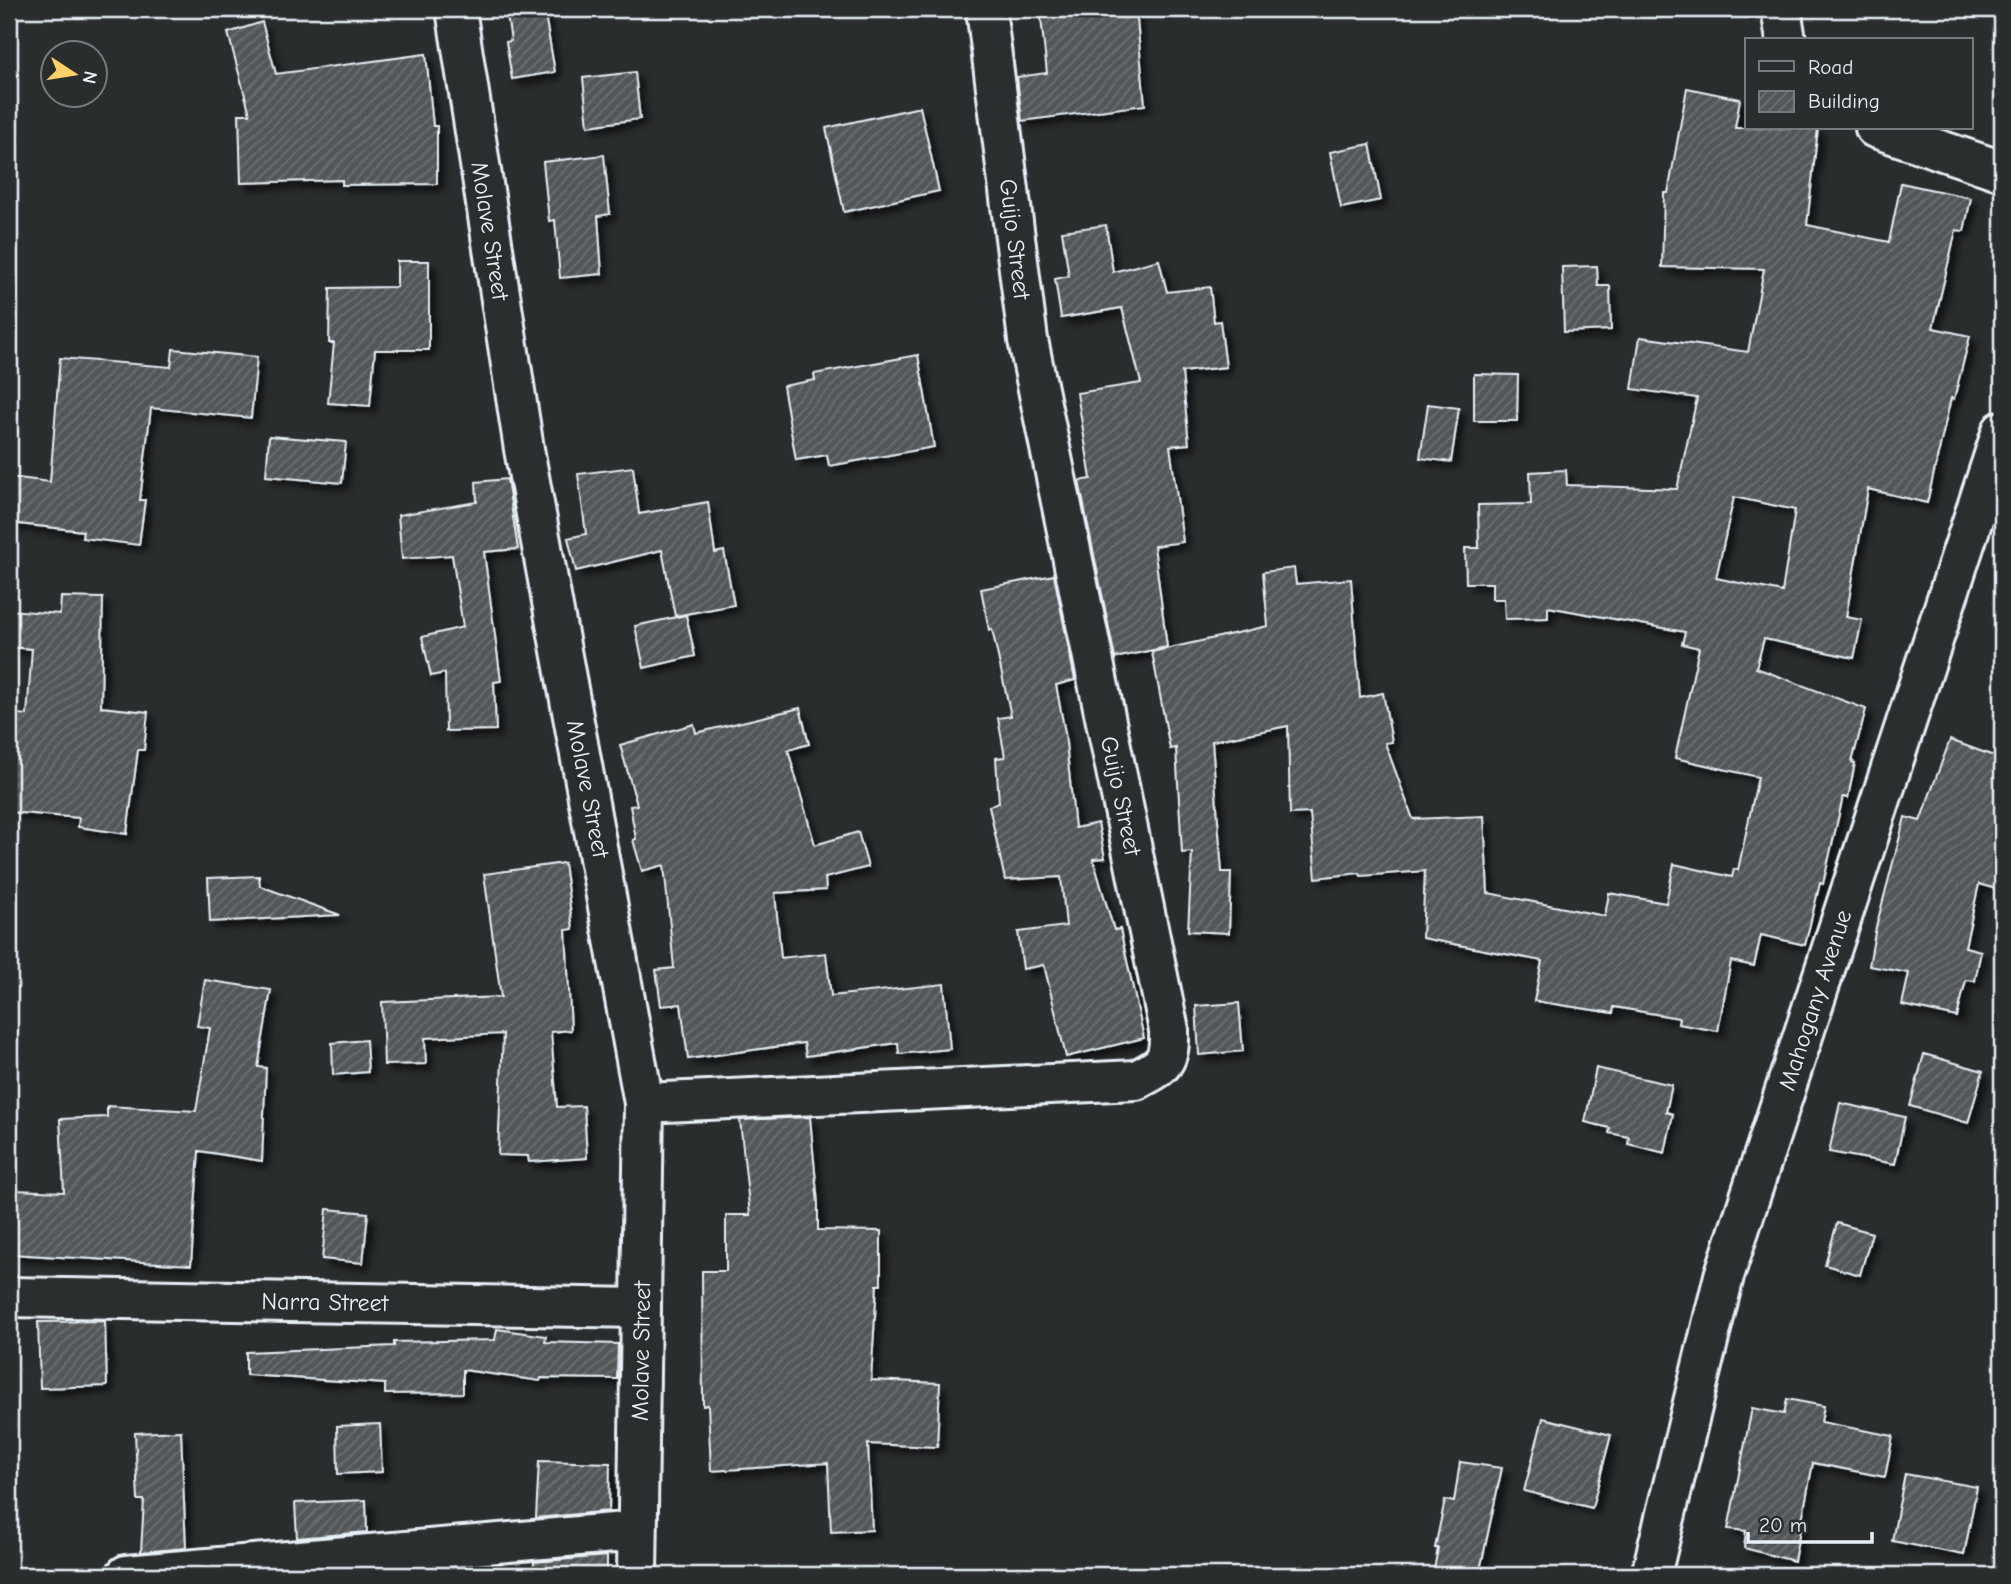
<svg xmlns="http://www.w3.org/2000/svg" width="2011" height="1584" font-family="'Comic Neue',sans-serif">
	<defs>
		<pattern id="building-hatch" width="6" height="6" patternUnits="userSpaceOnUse" patternTransform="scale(1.75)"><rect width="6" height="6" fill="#535759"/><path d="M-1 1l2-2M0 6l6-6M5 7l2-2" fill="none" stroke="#6c7072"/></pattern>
		<filter id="shadow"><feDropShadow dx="6" dy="6" stdDeviation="3.5" flood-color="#0009"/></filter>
	</defs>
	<rect width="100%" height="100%" fill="#2a2d2e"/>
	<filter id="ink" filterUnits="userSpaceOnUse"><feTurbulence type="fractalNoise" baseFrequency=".0143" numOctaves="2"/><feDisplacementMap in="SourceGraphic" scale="14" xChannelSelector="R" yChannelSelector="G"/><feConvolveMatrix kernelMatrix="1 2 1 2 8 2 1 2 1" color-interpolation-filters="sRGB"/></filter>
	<g filter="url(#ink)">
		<g fill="url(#building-hatch)" stroke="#e8f1f8" stroke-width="2" fill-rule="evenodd" filter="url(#shadow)">
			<polygon points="506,9 544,9 555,72 512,79 506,42 511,41"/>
			<polygon points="1040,9 1136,9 1145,105 1022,121 1017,77 1047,73"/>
			<polygon points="262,22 276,74 426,54 433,126 437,126 437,184 342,185 342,180 241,183 239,114 250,114 228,33"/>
			<polygon points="635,72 640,119 588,126 583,78"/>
			<path d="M1687 88 1740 99 1735 128H1818L1807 225 1889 242 1901 183 1971 198 1964 231 1956 230 1933 328 1970 336 1954 399 1951 398 1927 503 1868 489 1846 617 1862 620 1854 658 1764 639 1756 668 1866 709 1852 762 1855 763 1848 798 1843 797 1823 884 1820 883 1805 945 1761 935 1754 966 1731 961 1718 1031 1678 1024 1679 1018 1614 1007 1613 1013 1534 1001 1542 961 1422 938 1425 871 1361 876 1360 873 1316 878 1310 813 1290 814 1288 726 1212 741 1222 872H1231L1229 933 1188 931 1192 852 1182 853 1176 748 1170 749 1152 652 1268 626 1263 572 1294 568 1296 584 1351 579 1360 698 1383 693 1392 742 1385 743 1413 819 1484 816 1488 893 1605 916 1609 893 1666 903 1674 864 1732 877 1734 869 1738 870 1758 777 1675 758 1699 648 1682 644 1685 632 1548 607V618L1505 619 1504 599H1492V583H1466L1465 548H1479L1478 505 1531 504 1530 472 1566 470 1567 485 1677 489 1697 398 1632 389 1640 337 1748 352 1764 269 1662 267 1664 193H1668ZM1734 497 1795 510 1782 592 1716 578Z"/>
			<polygon points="920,107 939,191 844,212 826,128"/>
			<polygon points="1370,144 1381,200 1341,208 1330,152"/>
			<polygon points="604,155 610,214 598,216 602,274 560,278 555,220 549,221 543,162"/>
			<polygon points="1106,225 1113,272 1159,260 1167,292 1210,287 1214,322 1220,321 1226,367 1182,372 1189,444 1170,446 1183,542 1154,546 1167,647 1115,658 1079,481 1091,479 1077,393 1141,383 1122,308 1061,318 1055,279 1069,276 1062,231"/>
			<polygon points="397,261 429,261 429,350 375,350 370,406 328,403 334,343 329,343 330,288 397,287"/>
			<polygon points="1597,266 1598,286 1610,286 1611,330 1564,332 1562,267"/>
			<polygon points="173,349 257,357 251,418 151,408 140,500 145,500 139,545 82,538 83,531 9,523 9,477 50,482 60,358 171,367"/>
			<polygon points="918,355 934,447 829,466 827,455 796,460 783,386 815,380 814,374"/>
			<polygon points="1474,374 1518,375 1517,421 1474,421"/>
			<polygon points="1428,404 1459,408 1451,462 1420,458"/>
			<polygon points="269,436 346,442 342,483 266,476"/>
			<polygon points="633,467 639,514 708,502 715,553 724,551 734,605 675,616 662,550 576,571 568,538 586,534 578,474"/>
			<polygon points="507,479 518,549 484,552 501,681 494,682 496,730 446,731 445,673 431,676 422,637 463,627 452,555 402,559 398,515 477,502 476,482"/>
			<polygon points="1054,575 1075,680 1056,685 1065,733 1075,828 1098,823 1105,858 1093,859 1114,930 1120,929 1144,1038 1066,1057 1044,965 1023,969 1018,932 1066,926 1061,877 1005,880 989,806 999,803 996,758 1005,757 998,718 1011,716 992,629 989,630 981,589"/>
			<polygon points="61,597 103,598 101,707 148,712 144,750 138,750 127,834 78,827 79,818 9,812 9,713 27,715 32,649 9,647 9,610 60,614"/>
			<polygon points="686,615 695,656 644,668 635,626"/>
			<polygon points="800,708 809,744 788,750 815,845 858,832 868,867 825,878 826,890 775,893 781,958 826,953 831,996 944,984 950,1049 899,1054 898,1043 806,1056 804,1043 688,1059 681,1004 661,1006 656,970 674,968 664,865 642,871 633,840 636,839 630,806 637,805 620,745 694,724 696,733"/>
			<polygon points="1950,740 2002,759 2002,891 1979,884 1965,947 1981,951 1975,981 1966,980 1957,1017 1902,1005 1909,973 1869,966 1876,927 1905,817 1920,821"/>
			<polygon points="564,863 573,929 566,930 571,1030 551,1032 557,1107 584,1106 587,1158 529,1162 528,1156 498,1155 503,1034 425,1038 426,1064 384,1065 382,1002 501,997 484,874"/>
			<polygon points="259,876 260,886 340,915 210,922 208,878"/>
			<polygon points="205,980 271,990 258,1067 266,1068 262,1161 199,1151 191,1265 11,1254 14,1190 64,1192 60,1119 107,1117 107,1106 196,1111 210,1028 197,1026"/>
			<polygon points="1239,1003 1243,1051 1199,1055 1196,1006"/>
			<polygon points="366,1040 368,1072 333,1075 332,1043"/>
			<polygon points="1924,1054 1983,1071 1968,1123 1910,1106"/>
			<polygon points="1596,1068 1672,1085 1666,1112 1673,1114 1665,1153 1628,1144 1629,1137 1609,1133 1610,1128 1585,1122"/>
			<polygon points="1840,1103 1905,1117 1895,1164 1829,1152"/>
			<polygon points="810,1117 818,1204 818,1230 881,1231 881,1285 877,1285 871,1380 940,1383 937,1447 868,1444 872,1530 831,1532 828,1463 711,1471 708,1405 703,1406 702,1271 726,1271 726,1215 750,1215 740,1120"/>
			<polygon points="327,1209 368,1213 363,1263 322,1259"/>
			<polygon points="1837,1223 1872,1233 1860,1275 1825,1265"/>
			<polygon points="105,1321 107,1386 40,1388 38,1322"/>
			<polygon points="497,1329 546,1336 545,1342 618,1344 617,1379 541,1378 540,1381 463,1370 463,1393 385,1394 385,1384 246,1375 246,1352 394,1346 394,1342 495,1340"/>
			<polygon points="1787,1399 1824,1406 1821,1422 1893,1436 1885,1477 1813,1463 1794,1561 1744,1548 1746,1531 1728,1529 1752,1408 1784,1414"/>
			<polygon points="1543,1418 1611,1435 1592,1508 1524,1491"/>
			<polygon points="380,1424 382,1472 338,1474 337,1426"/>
			<polygon points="181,1431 186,1548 141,1552 144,1500 138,1500 135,1433"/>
			<polygon points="539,1461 610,1463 609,1511 536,1518"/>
			<polygon points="1460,1462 1502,1468 1479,1575 1433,1575 1438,1548 1435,1548 1445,1500 1454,1502"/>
			<polygon points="1905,1474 1977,1487 1964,1555 1892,1541"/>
			<polygon points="366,1500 367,1532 297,1538 295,1503"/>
			<polygon points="607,1556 607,1575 533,1575 534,1562"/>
		</g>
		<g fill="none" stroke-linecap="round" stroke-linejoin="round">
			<g stroke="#e8f1f8" stroke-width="44">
				<g id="minor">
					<polyline points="456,9 524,449 644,1103 637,1575"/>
					<polyline points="1781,9 1786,40"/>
					<polyline points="1875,128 2002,171"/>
					<path d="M644 1103 1136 1080C1164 1066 1170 1062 1169 1030L1028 340 986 9"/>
					<polyline points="9,1297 641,1308"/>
					<polyline points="126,1575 637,1531"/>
					<polyline points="1651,1575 1724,1276 2002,431"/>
				</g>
			</g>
			<use href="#minor" stroke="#2a2d2e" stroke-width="38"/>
		</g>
	</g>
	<g text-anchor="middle" stroke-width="6" stroke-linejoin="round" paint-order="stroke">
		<g font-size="24" fill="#e8f1f8" stroke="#2a2d2e">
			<text transform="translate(490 231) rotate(81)" y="8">Molave Street</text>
			<text transform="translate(1015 239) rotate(83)" y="8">Guijo Street</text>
			<text transform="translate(588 789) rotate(79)" y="8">Molave Street</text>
			<text transform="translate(1121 796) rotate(78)" y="8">Guijo Street</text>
			<text transform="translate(1815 1000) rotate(-72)" y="8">Mahogany Avenue</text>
			<text transform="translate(325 1302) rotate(1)" y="8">Narra Street</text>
			<text transform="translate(641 1351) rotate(-89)" y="8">Molave Street</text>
		</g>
	</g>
	<rect width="2011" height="1584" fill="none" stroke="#2a2d2e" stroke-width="35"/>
	<rect x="18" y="18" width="1976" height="1549" fill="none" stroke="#e8f1f8" stroke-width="2.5" filter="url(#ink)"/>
	<rect x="1745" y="38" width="228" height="91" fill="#2a2d2e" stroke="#767b7f" stroke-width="2"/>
	<rect x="1759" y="61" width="35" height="10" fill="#2a2d2e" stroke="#767b7f" stroke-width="2"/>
	<text x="1808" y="74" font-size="21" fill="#e8f1f8">Road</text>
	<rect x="1759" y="91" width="35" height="21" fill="url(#building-hatch)" stroke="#767b7f" stroke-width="2"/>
	<text x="1808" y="108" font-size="21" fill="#e8f1f8">Building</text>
	<g transform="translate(74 74) rotate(102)"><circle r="33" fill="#2a2d2e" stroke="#767b7f" stroke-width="2"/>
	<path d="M0-5L12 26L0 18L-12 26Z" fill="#ffd166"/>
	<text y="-10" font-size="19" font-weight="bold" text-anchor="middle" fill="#e8f1f8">N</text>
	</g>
	<path d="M1748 1532v10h124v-10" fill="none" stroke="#e8f1f8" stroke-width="3.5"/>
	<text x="1759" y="1532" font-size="21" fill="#e8f1f8" stroke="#2a2d2e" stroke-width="5" paint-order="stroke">20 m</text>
</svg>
